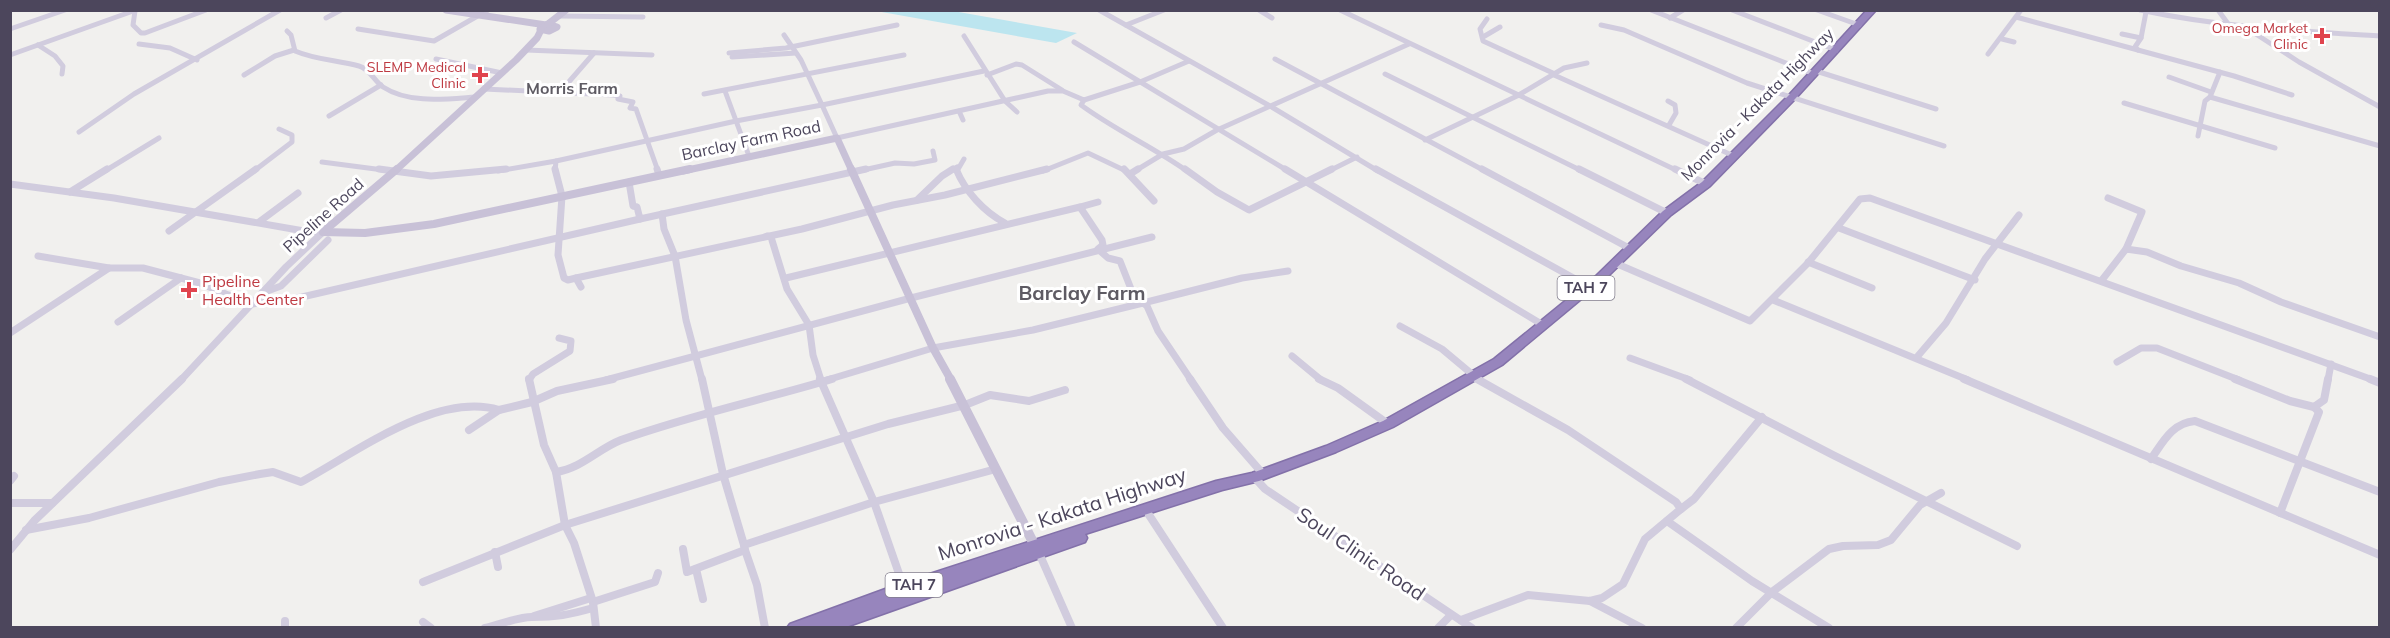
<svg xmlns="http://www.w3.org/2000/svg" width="2390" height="638" font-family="Mulish,sans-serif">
	<rect width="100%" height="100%" fill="#f1f0ee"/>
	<polygon fill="#bce5ef" points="876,11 953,11 1077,33 1056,43"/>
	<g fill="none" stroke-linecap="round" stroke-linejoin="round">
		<g stroke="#8371a9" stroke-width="3">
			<polygon id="highway" points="1867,10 1876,10 1795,99 1710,186 1671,215 1604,280 1502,365 1393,427 1336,452 1259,481 1222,490 1085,534 1087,538 1085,542 843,628 787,628 790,624 899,584 1216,481 1252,473 1326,446 1383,421 1494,359 1596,276 1663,211 1702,182 1789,95"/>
		</g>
		<g stroke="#d1ccde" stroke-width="5">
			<polyline points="1099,10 1270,106 1378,171"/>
			<polyline points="1259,10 1272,18"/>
			<polyline points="1340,10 1678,171"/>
			<polyline points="1651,10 1814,74"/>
			<polyline points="1732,10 1836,50"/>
			<polyline points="1817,10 1859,25"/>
			<path d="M2140 10C2219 27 2299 31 2380 36"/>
			<polyline points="2218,10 2229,25"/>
			<polyline points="135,11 133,25 141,33 145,33 206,10"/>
			<polyline points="561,16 643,17"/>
			<polyline points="2016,17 2234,76 2292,95"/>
			<polyline points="326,18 341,10"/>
			<polyline points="1670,18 1683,10"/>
			<polyline points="1487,19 1480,29 1483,41 1555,74"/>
			<polyline points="1126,25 1164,10"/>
			<polyline points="1601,25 1624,30 1747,83 1944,146"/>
			<polyline points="10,29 65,10"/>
			<polyline points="358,29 434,41 488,10"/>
			<polyline points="2248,29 2299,62 2380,107"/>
			<path d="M287 31 291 35 295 51C316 60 337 60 359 66 370 69 374 81 383 87 409 104 446 99 475 97"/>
			<polyline points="2122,34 2141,38"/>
			<polyline points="784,35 801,60 822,105 984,71"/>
			<polyline points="964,36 1005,101 1017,112"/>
			<polyline points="1483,37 1500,27"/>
			<polyline points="2002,39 2014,42"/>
			<polyline points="1074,42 1288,171"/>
			<polyline points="139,44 170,48 197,60"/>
			<polyline points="38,45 55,56 63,66 62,74"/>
			<polyline points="526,50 652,55"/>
			<polyline points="2138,50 2135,47 2141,38 2146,12"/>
			<polyline points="729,53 786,48 897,25"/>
			<polyline points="1988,54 2021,10"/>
			<polyline points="10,55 136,10"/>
			<polyline points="732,57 796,53"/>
			<polyline points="436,59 502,73"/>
			<polyline points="1275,59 1485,171"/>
			<polyline points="1816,71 1936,109"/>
			<polyline points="1385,74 1582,171"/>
			<polyline points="244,75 275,56 294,50"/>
			<polyline points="987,75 1016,64 1022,65 1062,90"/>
			<polyline points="1554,75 1734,156"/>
			<polyline points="2169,77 2211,92"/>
			<polyline points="567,84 594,53"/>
			<polyline points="484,89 613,95 620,96 618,99 633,102 630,108 636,109 658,171"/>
			<polyline points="725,91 749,156"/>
			<polyline points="704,94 904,55"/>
			<polyline points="2210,97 2380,146"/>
			<path d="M1084 100 1081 105C1115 130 1153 147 1187 171"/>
			<polyline points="1668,101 1675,105 1676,113 1669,125"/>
			<polyline points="2124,103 2275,148"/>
			<polyline points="959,111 963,120"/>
			<polyline points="329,116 381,85"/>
			<polyline points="79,132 134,94 280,10"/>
			<polyline points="2198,136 2205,101 2210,97 2220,72"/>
			<polyline points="1425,140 1517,96 1564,68 1587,63"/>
			<polyline points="322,162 391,171"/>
			<polyline points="105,171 159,138"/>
			<polyline points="254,171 292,142 292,135 279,129"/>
			<polyline points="498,171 556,161"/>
			<polyline points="555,171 556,161 736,121 822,105 837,138 1048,91 1063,91 1084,100 1140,82 1189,61"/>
			<polyline points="859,171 895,163 914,164 935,160 933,151"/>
			<polyline points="951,171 957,167"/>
			<polyline points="957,171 964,159"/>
			<polyline points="1043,171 1088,153 1126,171"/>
			<polyline points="1135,171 1163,154 1184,149 1217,130 1409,44"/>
			<polyline points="1329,171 1357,157"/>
		</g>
		<g stroke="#d1ccde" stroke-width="7">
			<polyline points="379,169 431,176 506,169"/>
			<polyline points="555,169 562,196 558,255 564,278 568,280 576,278 581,287"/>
			<polyline points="657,169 659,175"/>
			<path d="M956 169C965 191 984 212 1005 223"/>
			<polyline points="1124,169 1154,201"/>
			<polyline points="1185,169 1217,192 1249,210 1332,169"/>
			<polyline points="1285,169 1543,325"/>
			<polyline points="1376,169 1588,286"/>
			<polyline points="1482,169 1629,248"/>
			<polyline points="1579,169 1667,213"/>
			<polyline points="1675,169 1706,184"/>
			<polyline points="1130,174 1138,169"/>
			<polyline points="629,182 633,206 637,207 640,219 866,169"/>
			<polyline points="10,184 114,198 304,231 323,232"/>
			<polyline points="70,192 107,169"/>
			<polyline points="2108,198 2142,212 2126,249"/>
			<polyline points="917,200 942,176 953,169"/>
			<polyline points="1080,207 1098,202"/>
			<polyline points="662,214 664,229 675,256 686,320 702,380"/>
			<polyline points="259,222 298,193"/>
			<polyline points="1839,228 1975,280"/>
			<polyline points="169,231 256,169"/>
			<polyline points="767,236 771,237 787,289 809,325 813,355 821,380"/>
			<polyline points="1099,250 1108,258 1120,261 1133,294 1143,303 1242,278 1288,271"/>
			<polyline points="38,256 109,268"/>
			<polyline points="1808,262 1872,288"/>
			<polyline points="1615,263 1750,321 1808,263 1860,199 1870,198 2373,380"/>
			<polyline points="576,278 802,229 893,205 945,195 1047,169"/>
			<polyline points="786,278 1080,207 1102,240 1103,245 1098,249"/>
			<polyline points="2102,280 2126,249 2147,252 2181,266 2239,283 2281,302 2380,337"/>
			<polyline points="262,293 281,286 328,240"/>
			<polyline points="1773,300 1968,380"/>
			<polyline points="252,304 302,297 640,219"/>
			<polyline points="118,322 181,278"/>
			<polyline points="1400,326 1442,349 1479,380"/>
			<polyline points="10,333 109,268 143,268 200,283 228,295 254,302"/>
			<polyline points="1292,356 1321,380"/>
			<polyline points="1917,357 1946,323 1985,259 2019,215"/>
			<polyline points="1630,358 1690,380"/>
			<polyline points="2117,362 2141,348 2157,348 2239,380"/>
			<polyline points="181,380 286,267 323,232"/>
			<polyline points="529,380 533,374 570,351 571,341 559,338"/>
			<polyline points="606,380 911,298 1152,237"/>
			<polyline points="827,380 933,348 1033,330 1143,303 1147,306 1158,331 1191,380"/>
			<polyline points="2328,380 2331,364"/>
		</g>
		<g stroke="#d1ccde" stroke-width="8">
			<polyline points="529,379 544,445 556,472 565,525 574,543 593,602 596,628"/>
			<polyline points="702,379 723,474 744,545"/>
			<polyline points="820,379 874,502 904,588"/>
			<polyline points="1190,379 1223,428 1263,474"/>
			<polyline points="1319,379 1338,388 1388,424"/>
			<polyline points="1686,379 1833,455 2017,546"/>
			<polyline points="1964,379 2380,555"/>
			<polyline points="2235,379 2290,401 2314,407 2324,400 2328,379"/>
			<polyline points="2370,379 2380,383"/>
			<polyline points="469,430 499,410 532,402 557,391 613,379"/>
			<path d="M2151 459C2163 442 2172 423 2195 421L2380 492"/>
			<path d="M556 472C582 468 598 449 621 440 690 415 762 400 832 379"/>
			<polyline points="1254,477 1265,489 1472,628"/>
			<polyline points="10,481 14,476"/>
			<polyline points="10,503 52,503"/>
			<polyline points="1681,509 1694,499 1762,417"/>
			<polyline points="2280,513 2319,412 2314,407"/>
			<polyline points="1149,515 1223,628"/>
			<polyline points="1667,521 1752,581 1829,628"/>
			<path d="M26 530 89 518 219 482 260 474 273 472 301 482C354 454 436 391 499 410"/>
			<polyline points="683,549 687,572 745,550 744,545 874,502 996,469"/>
			<polyline points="10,550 34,521 182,379"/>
			<polyline points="745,550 757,585 765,628"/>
			<polyline points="495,552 498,567"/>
			<polyline points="1039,553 1072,628"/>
			<polyline points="696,569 703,599"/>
			<polyline points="423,582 565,525 888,424 965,405 990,395 1029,401 1065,390"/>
			<polyline points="1590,601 1642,628"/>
			<polyline points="593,602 655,582 658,573"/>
			<polyline points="534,616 591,598"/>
			<polyline points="1461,620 1528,595 1590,601 1602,598 1623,584 1645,539 1681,509 1676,502 1568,430 1477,379"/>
			<polyline points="285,621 285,628"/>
			<polyline points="423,622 431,628"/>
			<path d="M485 628C499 625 517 617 532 617 557 617 568 615 593 608"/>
			<polyline points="1438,628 1451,615"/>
			<polyline points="1736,628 1772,592 1829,549 1843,546 1878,545 1891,540 1920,505 1941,493"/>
		</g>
		<g stroke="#c8c1d7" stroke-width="7">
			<polyline points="446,10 546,25"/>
			<polygon points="548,24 557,27 549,31 540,29"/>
			<polyline points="548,24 566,10"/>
			<polyline points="395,171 516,60 537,38 541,30"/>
			<polyline points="683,171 837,138 852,171"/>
		</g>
		<g stroke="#c8c1d7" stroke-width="8">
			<polyline points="851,169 933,348 951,380"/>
			<polyline points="323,232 365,233 434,224 690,169"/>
			<polyline points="323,232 397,169"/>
		</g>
		<polyline stroke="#c8c1d7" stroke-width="10" points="950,379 1038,552"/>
		<use href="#highway" fill="#9785bd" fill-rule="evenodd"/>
	</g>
	<g fill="#e0444e" stroke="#fff" stroke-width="2">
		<path d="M2319 27h6v6h6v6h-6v6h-6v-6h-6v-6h6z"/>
		<path d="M477 66h6v6h6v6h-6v6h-6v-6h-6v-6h6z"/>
		<path d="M186 281h6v6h6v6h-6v6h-6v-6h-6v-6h6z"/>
	</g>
	<g text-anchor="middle" stroke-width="6" stroke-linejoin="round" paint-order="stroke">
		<g font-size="14" fill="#be3a42" stroke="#fff" text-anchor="end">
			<text x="2308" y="33">Omega Market<tspan x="2308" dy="16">Clinic</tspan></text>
			<text x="466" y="72">SLEMP Medical<tspan x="466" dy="16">Clinic</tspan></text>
		</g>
		<g fill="#fff" stroke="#827e8d" stroke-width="1.5">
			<rect x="1557.5" y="276" width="57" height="24" rx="4.5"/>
			<rect x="885.5" y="573" width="57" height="24" rx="4.5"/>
		</g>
		<g font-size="15" font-weight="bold" fill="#4c465c">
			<text x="1586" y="293">TAH 7</text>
			<text x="914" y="590">TAH 7</text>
		</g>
		<g font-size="16" font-weight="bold" fill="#5e5b63" stroke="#fff">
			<text x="572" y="94">Morris Farm</text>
		</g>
		<g font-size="16" fill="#4c465c" stroke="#fff">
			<text transform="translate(1757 104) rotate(-45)" y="6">Monrovia - Kakata Highway</text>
			<text transform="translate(751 140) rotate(-12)" y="6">Barclay Farm Road</text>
			<text transform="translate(323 215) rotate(-42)" y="6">Pipeline Road</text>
		</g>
		<g font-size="16" fill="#be3a42" stroke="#fff" text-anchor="start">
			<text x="202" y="287">Pipeline<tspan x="202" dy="18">Health Center</tspan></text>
		</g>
		<g font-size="20" font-weight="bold" fill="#5e5b63" stroke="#fff">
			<text x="1082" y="300">Barclay Farm</text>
		</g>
		<g font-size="20" fill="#4c465c" stroke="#fff">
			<text transform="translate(1062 514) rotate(-18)" y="7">Monrovia - Kakata Highway</text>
			<text transform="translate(1361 554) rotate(34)" y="7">Soul Clinic Road</text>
		</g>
	</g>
	<rect width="2390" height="638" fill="none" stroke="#4c465c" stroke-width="24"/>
</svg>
